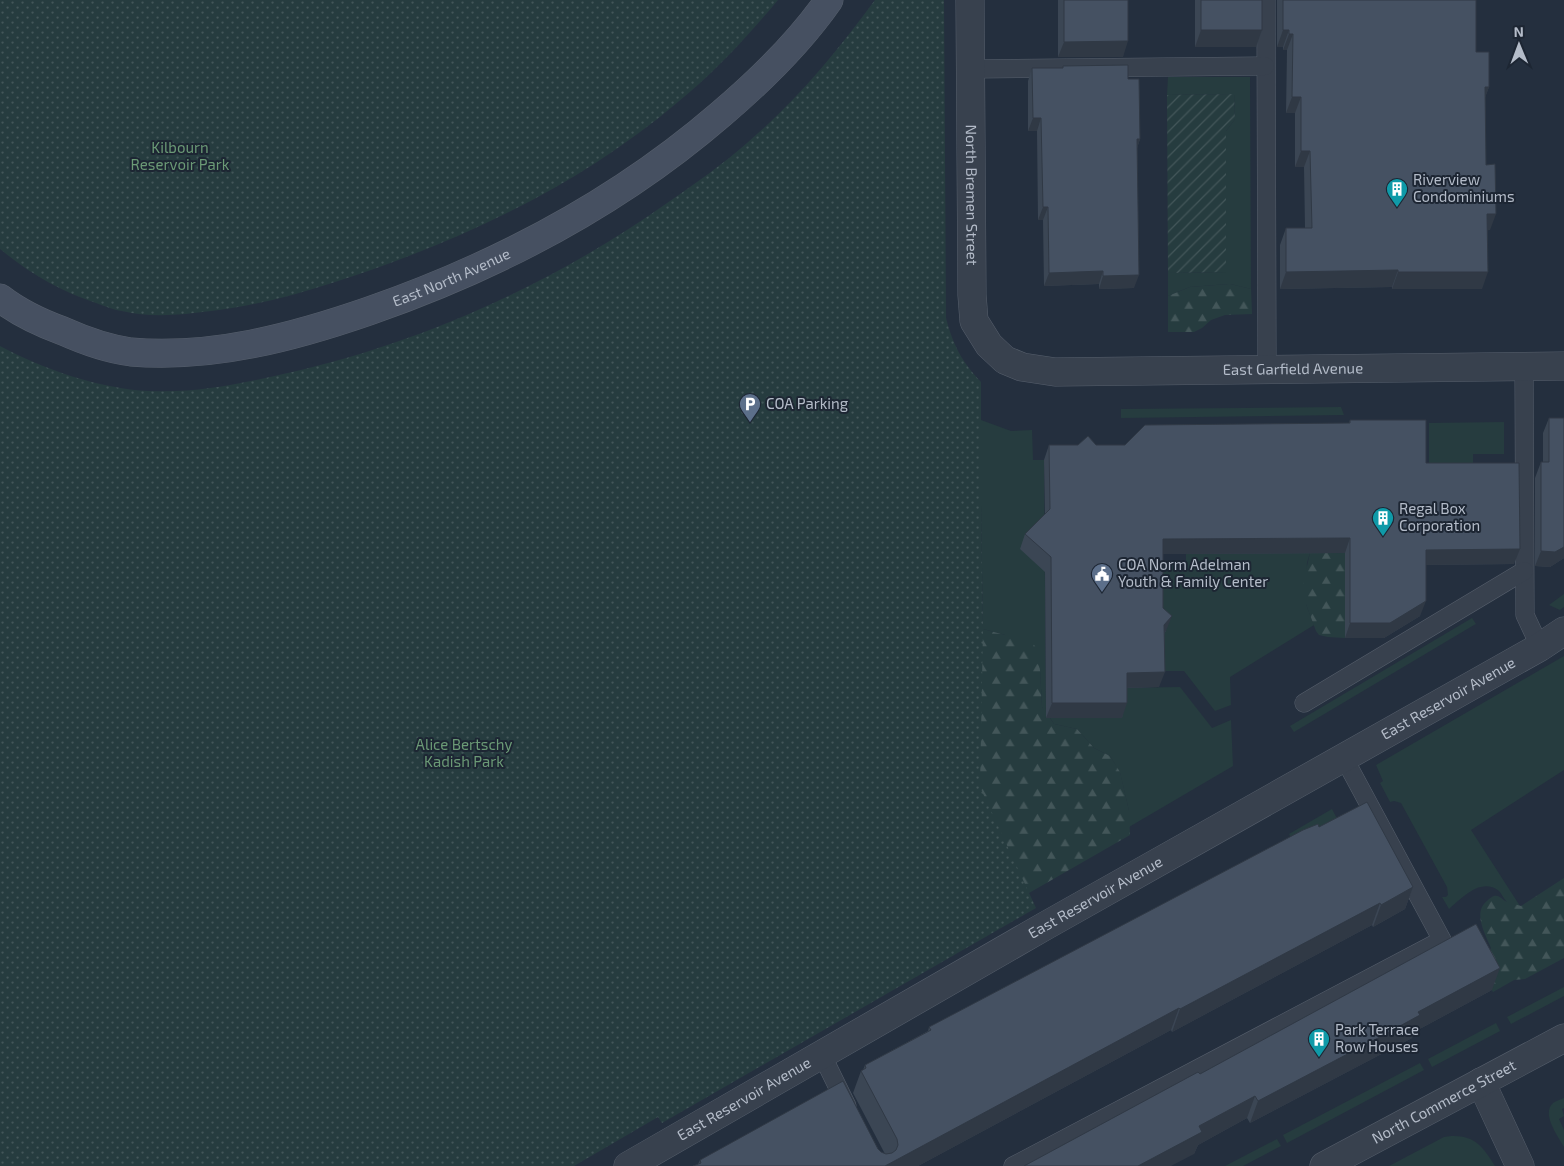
<svg xmlns="http://www.w3.org/2000/svg" width="1564" height="1166" font-family="'Exo 2',sans-serif">
	<defs>
		<pattern id="forest-firs" width="22" height="20" patternUnits="userSpaceOnUse" patternTransform="scale(1.25)"><rect width="22" height="20" fill="#263c3f"/><path d="M5 1l3.5 6h-7zM16 11l3.5 6h-7z" fill="#435659"/></pattern>
		<pattern id="park-dots" width="8" height="8" patternUnits="userSpaceOnUse" patternTransform="scale(1.25)"><rect width="8" height="8" fill="#263c3f"/><path d="M2 2h.1M6 6h.1" fill="none" stroke="#435659" stroke-width="1.8" stroke-linecap="round"/></pattern>
		<pattern id="garden-furrows" width="10" height="10" patternUnits="userSpaceOnUse" patternTransform="scale(1.25)"><rect width="10" height="10" fill="#263c3f"/><path d="M-1 1l2-2M0 10L10 0M9 11l2-2" fill="none" stroke="#435659"/></pattern>
	</defs>
	<rect width="100%" height="100%" fill="#242f3e"/>
	<g fill="#263c3f">
		<polygon points="1168,77 1250,77 1251,289 1230,284 1190,287 1168,296 1168,273 1226,272 1226,131 1235,119 1234,94 1167,95"/>
		<polygon points="1341,407 1344,415 1121,418 1121,409"/>
		<polygon points="981,420 1011,431 1032,430 1033,460 1044,460 1046,715 1042,707 1040,670 1005,635 983,629 981,506"/>
		<polygon points="1504,422 1504,454 1473,454 1473,479 1429,484 1429,423"/>
		<polygon points="1310,553 1307,563 1306,604 1314,625 1230,677 1231,705 1215,711 1184,671 1159,671 1158,565 1186,564 1186,554"/>
		<polygon points="1564,594 1564,607 1560,610 1549,605"/>
		<polygon points="1472,618 1476,624 1474,625 1294,732 1290,726"/>
		<path d="M1564 656V770L1471 830 1520 906C1516 905 1509 904 1506 901 1503 898 1502 894 1499 891 1481 877 1462 898 1449 909L1442 897H1446L1448 895 1447 887 1401 803 1394 801 1390 802 1380 783 1383 781 1376 765Z"/>
		<polygon points="1180,687 1212,728 1231,720 1233,766 1129,827 1129,811 1120,773 1110,756 1094,748 1077,729 1054,724 1050,718 1122,718 1121,688"/>
		<polygon points="1332,809 1344,832 1298,851 1289,834"/>
		<polygon points="1564,987 1564,996 1511,1024 1507,1017"/>
		<polygon points="1496,1023 1500,1031 1432,1067 1428,1059"/>
		<polygon points="1420,1063 1424,1070 1287,1143 1283,1135"/>
		<path d="M1564 1098V1108L1562 1109 1564 1116 1559 1119 1564 1130V1147C1558 1136 1541 1114 1553 1103 1556 1101 1561 1099 1564 1098Z"/>
		<path d="M1451 1136C1475 1135 1483 1147 1495 1166H1389L1444 1137Z"/>
		<polygon points="1277,1139 1281,1146 1243,1166 1225,1166"/>
	</g>
	<g fill="url(#forest-firs)">
		<polygon points="1230,284 1251,289 1252,314 1225,315 1211,320 1202,328 1194,332 1168,332 1168,296 1190,287"/>
		<polygon points="1345,453 1345,638 1328,637 1319,635 1316,631 1306,604 1303,584 1310,553 1325,553"/>
		<polygon points="983,629 1005,635 1029,640 1035,646 1040,670 1042,707 1054,724 1077,729 1094,748 1110,756 1120,772 1129,811 1130,835 1029,893 1027,893 925,723"/>
		<path d="M1564 878V958L1525 979 1514 980 1493 992 1479 967 1491 948C1485 933 1472 912 1488 900 1489 899 1493 896 1494 896 1499 895 1502 899 1505 901 1510 903 1515 904 1521 906Z"/>
	</g>
	<g fill="url(#park-dots)">
		<path d="M0 0H778C748 36 715 72 678 102 578 187 457 243 332 283 292 296 253 306 211 311 181 315 151 318 122 311 113 310 105 306 96 303 60 291 29 273 0 249Z"/>
		<path d="M875 0H944L946 318C953 345 962 362 981 382V506L983 629 980 787 1036 908 662 1123 658 1117 574 1166H0V346C43 369 100 389 149 391 191 393 229 386 270 377 414 347 550 286 670 201 696 183 723 164 747 143 797 100 836 53 875 0Z"/>
	</g>
	<polygon fill="url(#garden-furrows)" points="1234,94 1235,119 1226,131 1226,272 1168,273 1167,95"/>
	<g fill="none" stroke-linecap="round" stroke-linejoin="round">
		<g stroke="#565f6c" stroke-width="19">
			<g id="service">
				<polyline points="1266,0 1267,369"/>
				<polyline points="971,69 1265,66"/>
				<polyline points="1524,366 1525,615 1540,647"/>
				<polyline points="1304,703 1524,571"/>
				<polyline points="822,1055 847,1106"/>
				<polyline points="1013,1166 1442,940 1344,758"/>
			</g>
		</g>
		<g stroke="#565f6c" stroke-width="29">
			<g id="minor">
				<path id="s1" d="M970 0 972 295 974 321 989 345 1005 360 1022 367 1055 372 1564 366"/>
				<polyline points="1481,1082 1520,1166"/>
				<path id="s2" d="M628 1166 1045 926 1540 647 1564 631"/>
				<path id="s3" d="M1324 1166 1564 1038"/>
			</g>
		</g>
		<g stroke="#565f6c" stroke-width="29">
			<g id="secondary">
				<path id="s4" d="M0 298C18 312 41 323 63 331 83 340 109 349 131 352 212 359 294 337 369 311 498 266 618 203 721 114 761 80 799 43 829 0"/>
			</g>
		</g>
		<use href="#service" stroke="#38414e" stroke-width="18"/>
		<use href="#minor" stroke="#38414e" stroke-width="28"/>
		<use href="#secondary" stroke="#465061" stroke-width="28"/>
	</g>
	<g fill="#3b4654">
		<polygon points="1058,0 1128,0 1123,57 1058,57"/>
		<polygon points="1195,0 1262,0 1262,30 1256,47 1195,47"/>
		<polygon points="1277,0 1476,0 1476,52 1489,87 1485,97 1486,165 1490,230 1487,230 1482,289 1392,289 1392,287 1280,289 1280,245 1286,228 1305,228 1304,167 1295,167 1295,113 1286,113 1287,50 1283,50 1283,47 1277,47"/>
		<polygon points="1063,66 1128,79 1140,139 1137,148 1134,288 1099,289 1099,284 1044,286 1043,220 1038,220 1037,131 1028,131 1028,81 1032,68 1062,68"/>
		<polygon points="1549,418 1564,418 1564,558 1550,567 1535,566 1535,478 1541,462 1543,462 1543,433"/>
		<polygon points="1350,420 1426,463 1514,564 1426,565 1420,616 1384,638 1345,638 1345,553 1163,554 1163,608 1166,631 1164,634 1159,687 1127,688 1122,718 1046,718 1045,572 1020,549 1025,534 1045,514 1044,460 1049,445 1125,445 1349,423"/>
		<polygon points="1319,827 1413,887 1405,909 1373,927 1372,925 1172,1032 1171,1030 918,1166 698,1164 700,1160 878,1149 881,1152 885,1154 853,1093 861,1071 863,1070 865,1065 928,1031 929,1027"/>
		<polygon points="1492,990 1414,1032 1412,1038 1370,1060 1250,1123 1247,1118 1198,1145 1194,1154 1200,1074"/>
	</g>
	<g fill="#303945">
		<polygon points="1201,30 1262,30 1256,47 1195,47"/>
		<polygon points="1283,30 1289,30 1283,47 1277,47"/>
		<polygon points="1289,34 1293,34 1287,50 1283,50"/>
		<polygon points="1128,41 1123,57 1058,57 1064,42"/>
		<polygon points="1485,87 1489,87 1483,104"/>
		<polygon points="1292,97 1301,97 1295,113 1286,113"/>
		<polygon points="1033,118 1041,118 1037,131 1028,131"/>
		<polygon points="1137,139 1140,139 1136,152"/>
		<polygon points="1301,151 1310,151 1304,167 1295,167"/>
		<polygon points="1043,207 1048,207 1043,220 1038,220"/>
		<polygon points="1487,214 1496,214 1490,230 1481,231"/>
		<polygon points="1398,270 1392,287 1280,289 1286,272"/>
		<polygon points="1103,271 1099,284 1044,286 1049,273"/>
		<polygon points="1398,272 1488,272 1482,289 1392,289"/>
		<polygon points="1139,275 1134,288 1099,289 1103,276"/>
		<polygon points="1350,538 1345,553 1158,554 1163,539"/>
		<polygon points="1564,547 1564,558 1550,567 1535,566 1541,551"/>
		<polygon points="1520,549 1514,564 1421,565 1426,550"/>
		<polygon points="1426,601 1420,616 1384,638 1345,638 1350,623"/>
		<polygon points="1172,616 1166,631 1158,640 1164,625"/>
		<polygon points="1165,672 1159,687 1121,688 1127,673"/>
		<polygon points="1052,703 1127,703 1122,718 1046,718"/>
		<polygon points="1413,887 1405,909 1373,927 1381,905"/>
		<polygon points="1380,903 1372,925 1172,1032 1180,1009"/>
		<polygon points="1500,968 1492,990 1414,1032 1412,1038 1250,1123 1258,1101 1418,1012"/>
		<polygon points="1179,1008 1171,1030 918,1166 885,1166"/>
		<polygon points="1255,1096 1247,1118 1198,1145 1194,1154 1171,1166 1138,1166 1199,1126"/>
	</g>
	<g fill="#455162" stroke="#303945">
		<polygon points="1064,0 1128,0 1128,41 1064,42"/>
		<rect x="1201" y="0" width="61" height="30"/>
		<polygon points="1283,0 1476,0 1476,52 1489,52 1489,87 1485,87 1486,165 1495,164 1496,214 1487,214 1488,272 1398,272 1398,270 1286,272 1286,228 1312,228 1310,151 1301,151 1301,97 1292,97 1293,34 1289,34 1289,30 1283,30"/>
		<polygon points="1128,65 1128,79 1139,79 1140,139 1137,139 1139,275 1103,276 1103,271 1049,273 1048,207 1043,207 1041,118 1033,118 1032,68 1063,68 1063,66"/>
		<polygon points="1549,418 1564,418 1564,547 1555,552 1541,551 1541,462 1549,462"/>
		<polygon points="1350,420 1426,420 1426,463 1519,463 1520,549 1426,550 1426,601 1390,623 1350,623 1350,538 1163,539 1163,608 1172,616 1164,625 1165,672 1127,673 1127,703 1052,703 1051,557 1025,534 1050,509 1049,445 1078,445 1088,436 1096,445 1125,445 1145,425 1350,423"/>
		<polygon points="1367,802 1413,887 1381,905 1380,903 1180,1009 1179,1008 885,1166 693,1166 701,1163 700,1160 843,1081 878,1149 881,1152 886,1154 892,1153 896,1150 898,1145 897,1139 861,1071 866,1068 865,1065 931,1030 929,1027 1303,830 1318,824 1319,827"/>
		<polygon points="1476,924 1500,968 1418,1012 1420,1015 1378,1038 1258,1101 1255,1096 1199,1126 1202,1132 1138,1166 1024,1166 1198,1072 1200,1074"/>
	</g>
	<defs>
		<g id="building-pin" transform="scale(1.125)"><path d="M0 17L-7.5 6A9.5 9.5 0 1 1 7.5 6Z" fill="#0f9aa8" stroke="#1d2633"/><path d="M-4-6H4V6H1V3H-1V6H-4ZM-2.5-4.3h1.7v1.8h-1.7ZM.8-4.3h1.7v1.8H.8ZM-2.5-1h1.7V.8h-1.7ZM.8-1h1.7V.8H.8Z" fill="#fff"/></g>
		<g id="parking-pin" transform="scale(1.125)"><path d="M0 17L-7.5 6A9.5 9.5 0 1 1 7.5 6Z" fill="#5c6f8a" stroke="#1d2633"/><path d="M-3.5-5.5H1a3.5 3.5 0 0 1 0 7H-1V5.5H-3.5ZM-1-3.4V-.6H.8a1.4 1.4 0 0 0 0-2.8Z" fill="#fff"/></g>
		<g id="civic-pin" transform="scale(1.125)"><path d="M0 17L-7.5 6A9.5 9.5 0 1 1 7.5 6Z" fill="#5c6f8a" stroke="#1d2633"/><path d="M-.6-6.5H3V-4.5H.6V-3L4-1V1h2V6H-6V1h2V-1L-.6-3ZM-1.2 2.5V6h2.4V2.5Z" fill="#fff"/></g>
	</defs>
	<g fill-rule="evenodd">
		<use href="#building-pin" x="1397" y="189"/>
		<use href="#parking-pin" x="750" y="404"/>
		<use href="#building-pin" x="1383" y="518"/>
		<use href="#civic-pin" x="1102" y="574"/>
		<use href="#building-pin" x="1319" y="1039"/>
	</g>
	<g text-anchor="middle" stroke-width="4" stroke-linejoin="round" paint-order="stroke">
		<g font-size="15" fill="#6b9a76" stroke="#1d2633">
			<text x="180" y="153">Kilbourn<tspan x="180" dy="17">Reservoir Park</tspan></text>
			<text x="464" y="750">Alice Bertschy<tspan x="464" dy="17">Kadish Park</tspan></text>
		</g>
		<g font-size="15" fill="#b4bcc9" stroke="#1d2633" text-anchor="start">
			<text x="1413" y="185">Riverview<tspan x="1413" dy="17">Condominiums</tspan></text>
			<text x="766" y="409">COA Parking</text>
			<text x="1399" y="514">Regal Box<tspan x="1399" dy="17">Corporation</tspan></text>
			<text x="1118" y="570">COA Norm Adelman<tspan x="1118" dy="17">Youth &amp; Family Center</tspan></text>
			<text x="1335" y="1035">Park Terrace<tspan x="1335" dy="17">Row Houses</tspan></text>
		</g>
		<g font-size="15" fill="#b4bcc9" stroke="#1d2633">
			<text dy="5" stroke="none"><textPath href="#s1" startOffset="195">North Bremen Street</textPath></text>
			<text dy="5" stroke="none"><textPath href="#s4" startOffset="475">East North Avenue</textPath></text>
			<text dy="5" stroke="none"><textPath href="#s1" startOffset="661">East Garfield Avenue</textPath></text>
			<text dy="5" stroke="none"><textPath href="#s2" startOffset="944">East Reservoir Avenue</textPath></text>
			<text dy="5" stroke="none"><textPath href="#s2" startOffset="539">East Reservoir Avenue</textPath></text>
			<text dy="5" stroke="none"><textPath href="#s2" startOffset="134">East Reservoir Avenue</textPath></text>
			<text dy="5" stroke="none"><textPath href="#s3" startOffset="136">North Commerce Street</textPath></text>
		</g>
	</g>
	<g transform="translate(1519 45) rotate(359)" stroke="#1d2633" stroke-width="4" paint-order="stroke">
	<path d="M0-4L9 19L0 12L-9 19Z" fill="#b4bcc9"/>
	<text y="-8" font-size="14" font-weight="bold" text-anchor="middle" fill="#b4bcc9">N</text>
	</g>
</svg>
